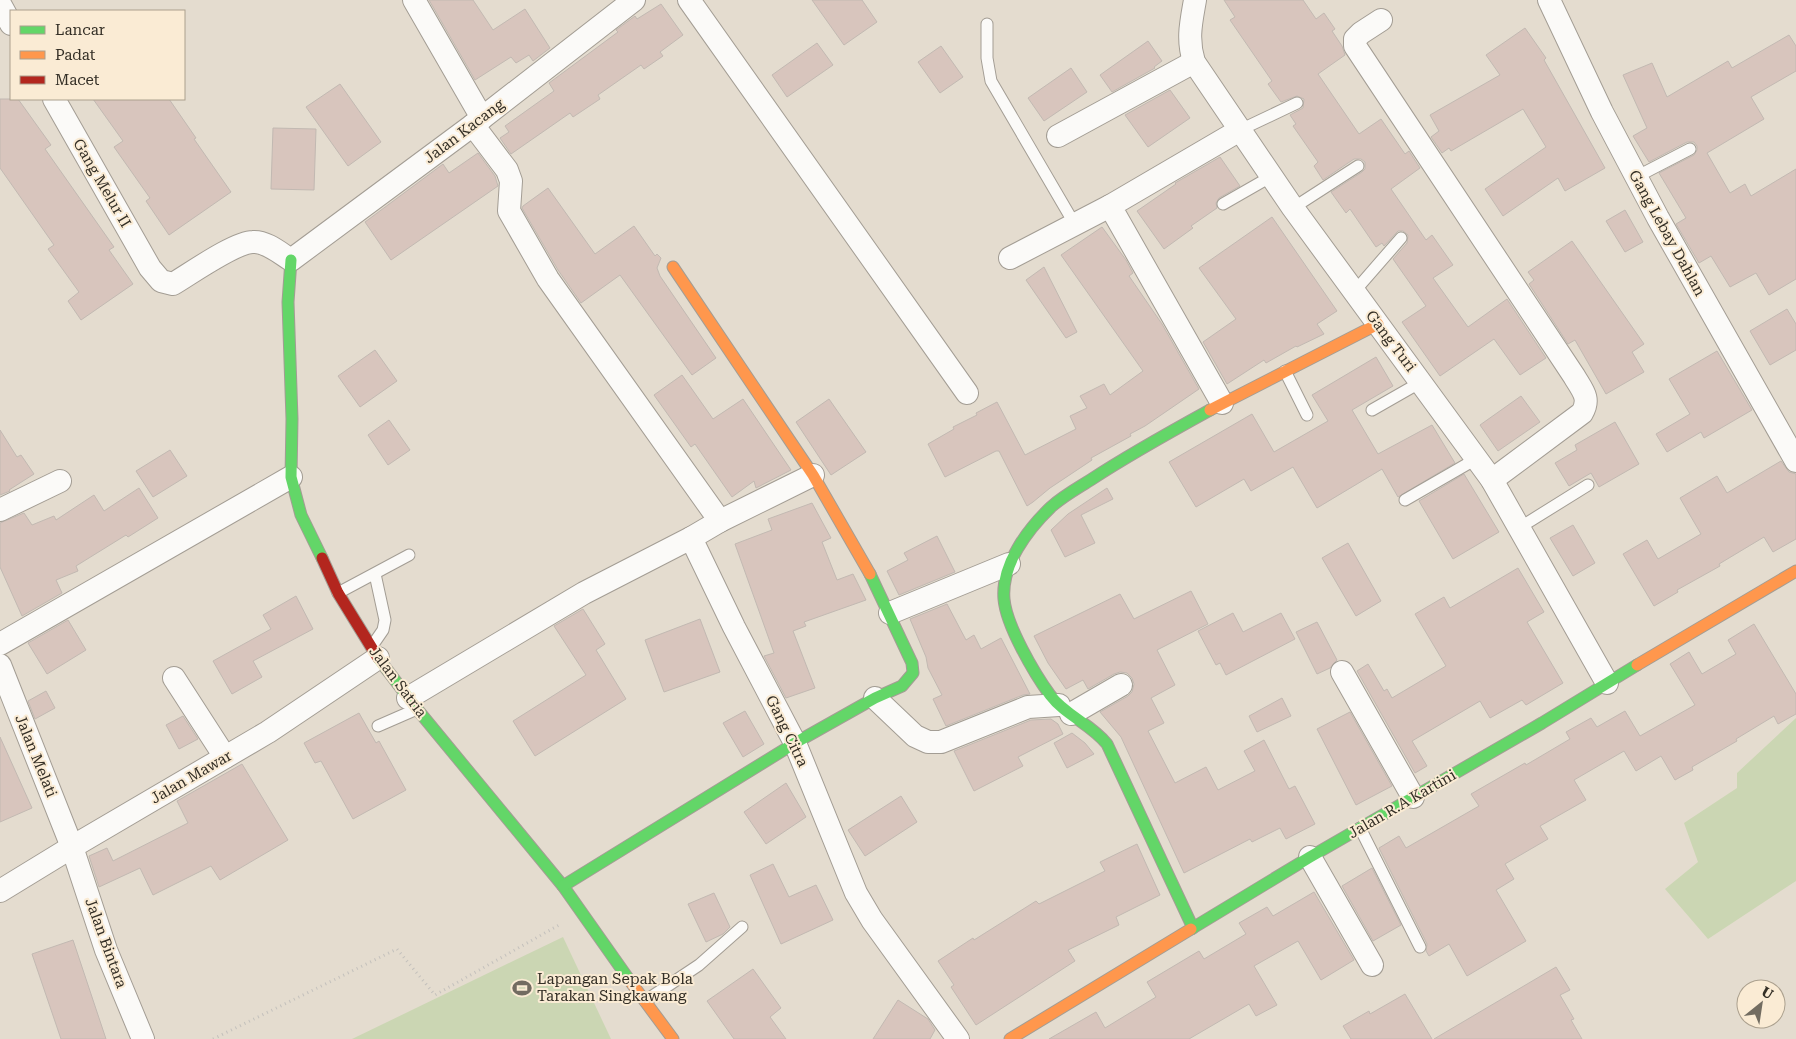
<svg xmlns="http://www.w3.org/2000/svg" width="1796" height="1039" font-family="'Roboto Serif',serif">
	<rect width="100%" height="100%" fill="#e4dccf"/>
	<g fill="#cbd6b3">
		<polygon points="1796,718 1796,881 1708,939 1665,889 1698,862 1684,823 1737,788 1737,773"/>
		<polygon points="563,937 611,1039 352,1039"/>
	</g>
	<g fill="#d8c5bd" stroke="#c2b9b2">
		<polygon points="429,0 473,0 493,30 525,9 550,48 533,61 529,55 516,63 511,57 475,80"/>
		<polygon points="812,0 862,0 877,22 844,45"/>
		<polygon points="1224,0 1303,0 1316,19 1324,13 1335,29 1332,31 1342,46 1345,55 1318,74 1359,134 1381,119 1405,154 1409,151 1420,168 1391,189 1426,240 1432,235 1453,265 1433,278 1468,327 1507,299 1546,358 1520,375 1494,339 1440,376 1402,322 1426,306 1393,259 1407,243 1408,235 1403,231 1398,231 1384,246 1382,243 1376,247 1350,209 1346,213 1331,192 1362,172 1365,169 1365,162 1361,159 1354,159 1323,180 1314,166 1318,162 1293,126 1296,124 1290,115 1303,108 1304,99 1297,96 1281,102 1268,84 1272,81 1230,20 1235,17"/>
		<polygon points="661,4 683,35 660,52 663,56 644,69 641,65 598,95 600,99 573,117 570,113 511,154 500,138 509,132 505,126 554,91 549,83 618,32 616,30 635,16 637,19"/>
		<polygon points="1525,28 1546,58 1544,60 1605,168 1565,191 1558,178 1503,216 1485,189 1546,147 1523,109 1451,151 1449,148 1442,153 1431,137 1439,131 1430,115 1500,75 1486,55"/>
		<polygon points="1789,35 1796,46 1796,71 1751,97 1764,119 1707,153 1730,193 1745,184 1751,196 1796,169 1796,279 1769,295 1756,273 1730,287 1711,256 1699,263 1676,224 1686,218 1659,173 1694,155 1697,150 1697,146 1694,142 1687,142 1649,162 1633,136 1647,128 1623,75 1652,63 1667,97 1728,61 1732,68"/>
		<polygon points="1148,41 1162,61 1154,67 1155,68 1112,92 1100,75"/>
		<polygon points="817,43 833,65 787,97 772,75"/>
		<polygon points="941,46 963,77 940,93 918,62"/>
		<polygon points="1071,68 1087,92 1044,121 1028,98"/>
		<polygon points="340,84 381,142 348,166 306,107"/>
		<polygon points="1170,90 1190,118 1148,147 1125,115"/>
		<polygon points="0,99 18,99 51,145 45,149 114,247 109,250 133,284 81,320 68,301 79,292 48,249 54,245 0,168"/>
		<polygon points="93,99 169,99 196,138 194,139 231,192 169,235 146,201 150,198 114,147 123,141"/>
		<polygon points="273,128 316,129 314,190 271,189"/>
		<polygon points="478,153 495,176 498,186 391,260 365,222 443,164 449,173"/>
		<polygon points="1220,157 1240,186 1219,198 1216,203 1217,208 1191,226 1193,228 1164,249 1137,211 1176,184 1175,183"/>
		<polygon points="548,188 595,254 634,226 655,256 657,254 661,258 657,268 660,276 716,358 692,375 620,275 581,303 558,270 522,208 523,206"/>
		<polygon points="1625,210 1643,242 1625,252 1606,221"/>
		<polygon points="1272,217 1337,311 1317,324 1324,334 1297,347 1296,346 1266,363 1264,360 1227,384 1203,342 1236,319 1199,268"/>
		<polygon points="1102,227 1126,260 1133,273 1129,276 1162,324 1199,389 1145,426 1130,434 1131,436 1091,458 1092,460 1050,488 1033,502 1027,506 999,451 996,451 945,477 928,444 954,429 953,427 977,415 976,413 997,402 1025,455 1076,429 1070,416 1087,408 1080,396 1104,384 1110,395 1143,371 1061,255"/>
		<polygon points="1572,241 1644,344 1632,352 1644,372 1606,394 1575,340 1568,344 1529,284 1534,280 1528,272"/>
		<polygon points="1044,267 1077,332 1066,338 1026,280"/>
		<polygon points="1787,309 1796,324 1796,350 1770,365 1750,331"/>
		<polygon points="375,350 397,381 360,407 338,376"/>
		<polygon points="1717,351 1752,410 1704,438 1701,432 1667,452 1656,434 1690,414 1669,379"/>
		<polygon points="1376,357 1393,386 1352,410 1378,454 1432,425 1455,463 1398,497 1382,469 1317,508 1293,467 1251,491 1244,479 1196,507 1169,462 1252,414 1274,452 1328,421 1312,395"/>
		<polygon points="682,375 713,419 743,399 791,470 756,488 754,481 732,497 695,444 691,447 654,395"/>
		<polygon points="1521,396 1540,422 1498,451 1480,425"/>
		<polygon points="829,399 866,452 831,475 796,422"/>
		<polygon points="389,420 410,450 388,465 368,435"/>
		<polygon points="1615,422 1639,464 1599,487 1591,473 1569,486 1555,463 1577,450 1575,445"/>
		<polygon points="0,430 17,457 21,455 34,474 9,490 10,491 0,495"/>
		<polygon points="170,450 187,476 153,497 136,471"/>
		<polygon points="1781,461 1789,472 1796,474 1796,539 1773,552 1764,537 1719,564 1720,566 1677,590 1678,592 1654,606 1623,554 1647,540 1658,559 1701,534 1680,498 1717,476 1727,493"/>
		<polygon points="1464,474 1499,532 1453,559 1419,501"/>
		<polygon points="139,488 158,518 128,537 126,535 76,566 78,571 56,580 62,593 22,616 0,567 0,523 24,513 32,525 54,516 56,520 94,495 104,511"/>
		<polygon points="1107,488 1113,499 1081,515 1095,543 1065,557 1051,530 1068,514"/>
		<polygon points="812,503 831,538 822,542 837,580 853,574 866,600 804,622 806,626 793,631 815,688 786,698 764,656 774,653 735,544 772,530 768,519"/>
		<polygon points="1573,525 1595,563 1573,576 1550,538"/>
		<polygon points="937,536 955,572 899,595 887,571 908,560 904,553"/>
		<polygon points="1348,543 1381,601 1356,616 1322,558"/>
		<polygon points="1518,568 1544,612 1527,622 1563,683 1526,705 1522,700 1490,718 1480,701 1412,741 1427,766 1415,773 1357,671 1368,664 1384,691 1387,689 1392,698 1446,666 1415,614 1444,597 1450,608"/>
		<polygon points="1191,591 1208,624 1157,650 1175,685 1151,698 1164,723 1148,731 1175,783 1206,767 1218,790 1255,771 1244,751 1264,740 1289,789 1295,786 1315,824 1286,839 1280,828 1252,842 1250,839 1184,873 1121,737 1100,712 1128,696 1132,692 1134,684 1132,678 1127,673 1120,672 1114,674 1088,689 1083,680 1066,689 1048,663 1034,636 1120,594 1134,619"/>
		<polygon points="296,596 313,629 253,661 262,677 232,694 213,661 271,629 263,615"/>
		<polygon points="947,604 966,640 974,635 981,649 1001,638 1030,694 1023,695 946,726 933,699 942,695 928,668 926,657 910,619"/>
		<polygon points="583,609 605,644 596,650 626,699 535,756 513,721 586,675 554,626"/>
		<polygon points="1233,613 1243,632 1281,613 1295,639 1226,675 1220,663 1216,665 1198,631"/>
		<polygon points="700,619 720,672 664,692 645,640"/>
		<polygon points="68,620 86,650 47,674 28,643"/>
		<polygon points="1317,622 1337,660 1330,668 1317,674 1296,632"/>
		<polygon points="1754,624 1796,694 1796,714 1778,724 1774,716 1736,739 1737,741 1692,767 1693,770 1675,780 1661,756 1636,771 1624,751 1574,780 1586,800 1540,826 1548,839 1505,864 1514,879 1496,890 1526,941 1467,976 1449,944 1429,956 1426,951 1427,944 1379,848 1399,836 1406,848 1479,806 1471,794 1525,763 1526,765 1570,739 1566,732 1591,718 1597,727 1625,711 1640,736 1695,705 1670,664 1689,652 1702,674 1736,654 1728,640"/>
		<polygon points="46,691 55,708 35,719 28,701"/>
		<polygon points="1282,698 1291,716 1257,732 1249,716"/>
		<polygon points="745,711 764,744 743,757 723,723"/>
		<polygon points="1350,712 1392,786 1356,805 1317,729"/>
		<polygon points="359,713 376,743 379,741 406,790 353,819 321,761 315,763 304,743"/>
		<polygon points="183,716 198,739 179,749 166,725"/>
		<polygon points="1051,719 1058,724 1063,734 1018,757 1023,766 974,791 954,751 1031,720"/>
		<polygon points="1072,733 1085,743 1094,754 1067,768 1054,743"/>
		<polygon points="0,737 32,808 0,822"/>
		<polygon points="242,764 288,840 220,880 211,866 153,895 140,868 99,887 89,856 107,848 113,861 188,823 177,801"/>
		<polygon points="786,783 806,817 766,844 744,812"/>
		<polygon points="901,796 917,822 865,856 848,830"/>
		<polygon points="1137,844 1160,895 1116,917 1119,925 1068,950 1075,961 976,1025 951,987 954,985 938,961 973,938 974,940 1036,901 1039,904 1105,871 1100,862"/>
		<polygon points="773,864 789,897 816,885 833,920 781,944 750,875"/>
		<polygon points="1372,868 1401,925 1373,941 1342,886"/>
		<polygon points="1314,892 1354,960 1321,980 1298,941 1254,966 1277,1005 1256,1016 1249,1004 1189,1039 1049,1039 1096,1012 1105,1028 1156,997 1147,982 1199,951 1204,959 1246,934 1239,923 1267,907 1273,916"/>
		<polygon points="714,893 730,927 723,934 706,942 688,904"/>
		<polygon points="73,940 106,1039 61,1039 32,954"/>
		<polygon points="1556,967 1570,990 1560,995 1574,1019 1571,1020 1582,1039 1434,1039"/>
		<polygon points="753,969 781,1008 770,1017 786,1039 734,1039 707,1001"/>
		<polygon points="1405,994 1432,1039 1351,1039 1343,1026 1369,1011 1370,1014"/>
		<polygon points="898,1000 928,1019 935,1030 930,1039 873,1039"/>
	</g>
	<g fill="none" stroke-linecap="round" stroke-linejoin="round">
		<g stroke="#a39d94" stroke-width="13">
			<g id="lane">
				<polyline points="987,24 987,58 991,81 1074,223"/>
				<polyline points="1240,130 1297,103"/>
				<polyline points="1636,177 1690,149"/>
				<polyline points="1223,204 1272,176"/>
				<polyline points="1293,208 1358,166"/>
				<polyline points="1354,292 1401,238"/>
				<polyline points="1285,371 1307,415"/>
				<polyline points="1372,410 1421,382"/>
				<polyline points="1405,500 1476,459"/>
				<polyline points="1519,528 1588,485"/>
				<polyline points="338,593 409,555"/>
				<polyline points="372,646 383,630 385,620 375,574"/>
				<polyline points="378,726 417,709"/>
				<polyline points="1360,828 1420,947"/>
				<polyline points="645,1001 699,965 742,927"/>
			</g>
		</g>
		<g stroke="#a39d94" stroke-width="24">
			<g id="street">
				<polyline points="414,0 482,118"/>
				<polyline points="689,0 967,393"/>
				<path d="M1195 0C1191 23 1187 39 1194 62L1293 208 1492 480 1607 683"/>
				<polyline points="1549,0 1602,112 1658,218 1796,461"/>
				<polyline points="0,4 11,24"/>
				<path d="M1381 20 1361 33 1355 39V46L1574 376C1582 390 1591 398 1582 413L1492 480"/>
				<path d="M54 99 150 268 161 281 173 284C190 274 235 242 253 242 266 241 280 253 291 260L473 125 634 0"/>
				<polyline points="473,125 507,170 511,181 509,211 548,279 720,521"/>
				<polyline points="1058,136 1194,62"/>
				<polyline points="1010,258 1110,206"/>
				<polyline points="1222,403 1110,206 1240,130"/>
				<polyline points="813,475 720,521 691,538 734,627 795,743 856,893 872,920 958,1039"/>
				<polyline points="0,510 60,481"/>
				<polyline points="890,613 1009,564"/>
				<polyline points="0,644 291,477"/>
				<polyline points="0,665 72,847 106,950 143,1039"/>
				<polyline points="1342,672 1413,797"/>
				<polyline points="174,678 225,757"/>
				<polyline points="408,698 584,593 691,538"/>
				<polyline points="875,698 915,736 928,742 941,742 1028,707 1059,705"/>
				<polyline points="1071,714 1121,685"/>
				<polyline points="1310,857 1372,965"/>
				<polyline points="0,891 72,847 268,732 378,658"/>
			</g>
		</g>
		<g stroke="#a39d94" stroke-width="13">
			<g id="fast">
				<polyline points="291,260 288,302 292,419 291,477 301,515 322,558"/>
				<polyline points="378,658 417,709 563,886 630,981"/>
				<polyline points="563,886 795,743 875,698 902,686 913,673 912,663 870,574"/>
				<path d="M1193 928 1107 744C1091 724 1065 715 1050 695 1034 673 1006 625 1004 599 1001 565 1027 530 1051 507 1063 496 1078 488 1092 479 1130 454 1170 432 1210 410"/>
				<polyline points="1191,929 1310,857 1542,723 1637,665"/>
			</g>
		</g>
		<g stroke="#a39d94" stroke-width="13">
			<g id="slow">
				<polyline points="673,267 813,475 870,574"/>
				<polyline points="1210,410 1378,324"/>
				<polyline points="1637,665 1796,571"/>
				<polyline points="630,981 673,1039"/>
				<polyline points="1010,1039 1191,929"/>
			</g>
		</g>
		<g stroke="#a39d94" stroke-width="13">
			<polyline id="jam" points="322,558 338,593 378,658"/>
		</g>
		<polyline stroke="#c3c0bc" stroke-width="3" stroke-dasharray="1 4" stroke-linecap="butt" points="213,1039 397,949 435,995 559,925"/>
		<use href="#lane" stroke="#fbfaf8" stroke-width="11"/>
		<use href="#street" stroke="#fbfaf8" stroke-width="22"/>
		<use href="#fast" stroke="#63d668" stroke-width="11"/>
		<use href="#slow" stroke="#ff974d" stroke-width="11"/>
		<use href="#jam" stroke="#b3261e" stroke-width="11"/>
	</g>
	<defs>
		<g id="stadium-bare" transform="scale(1.5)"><path d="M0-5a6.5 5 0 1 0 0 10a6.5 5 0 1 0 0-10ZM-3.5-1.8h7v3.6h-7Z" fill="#726c61" stroke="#faebd4" stroke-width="2.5" paint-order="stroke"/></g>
	</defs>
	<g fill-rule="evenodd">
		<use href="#stadium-bare" x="522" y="988"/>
	</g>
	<g text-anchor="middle" stroke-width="4" stroke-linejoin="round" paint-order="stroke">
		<g font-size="15" fill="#342f26" stroke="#faebd4">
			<text transform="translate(464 131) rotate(-37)" y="5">Jalan Kacang</text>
			<text transform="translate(102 183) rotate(60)" y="5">Gang Melur II</text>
			<text transform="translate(1667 233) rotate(61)" y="5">Gang Lebay Dahlan</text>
			<text transform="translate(1391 341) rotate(53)" y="5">Gang Turi</text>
			<text transform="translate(398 682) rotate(53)" y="5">Jalan Satria</text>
			<text transform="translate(787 731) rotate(64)" y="5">Gang Citra</text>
			<text transform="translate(36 756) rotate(68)" y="5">Jalan Melati</text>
			<text transform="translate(191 777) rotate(-30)" y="5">Jalan Mawar</text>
			<text transform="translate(1402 804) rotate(-30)" y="5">Jalan R.A Kartini</text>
			<text transform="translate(106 943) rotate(70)" y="5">Jalan Bintara</text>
		</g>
		<g font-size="15" fill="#342f26" stroke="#faebd4" text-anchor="start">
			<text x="537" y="984">Lapangan Sepak Bola<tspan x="537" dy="17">Tarakan Singkawang</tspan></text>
		</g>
	</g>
	<rect x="10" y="10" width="175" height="90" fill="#faebd4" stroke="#aba08e"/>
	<rect x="20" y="26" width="25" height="8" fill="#63d668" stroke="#aba08e"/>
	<text x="55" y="35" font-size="15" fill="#342f26">Lancar</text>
	<rect x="20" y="51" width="25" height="8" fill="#ff974d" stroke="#aba08e"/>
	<text x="55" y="60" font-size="15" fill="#342f26">Padat</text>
	<rect x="20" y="76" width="25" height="8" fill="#b3261e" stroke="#aba08e"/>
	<text x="55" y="85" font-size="15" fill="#342f26">Macet</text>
	<g transform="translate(1761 1004) rotate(30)"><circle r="24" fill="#faebd4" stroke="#aba08e"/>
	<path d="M0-4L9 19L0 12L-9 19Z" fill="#726c61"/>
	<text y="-8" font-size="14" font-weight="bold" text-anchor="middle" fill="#342f26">U</text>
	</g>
</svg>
